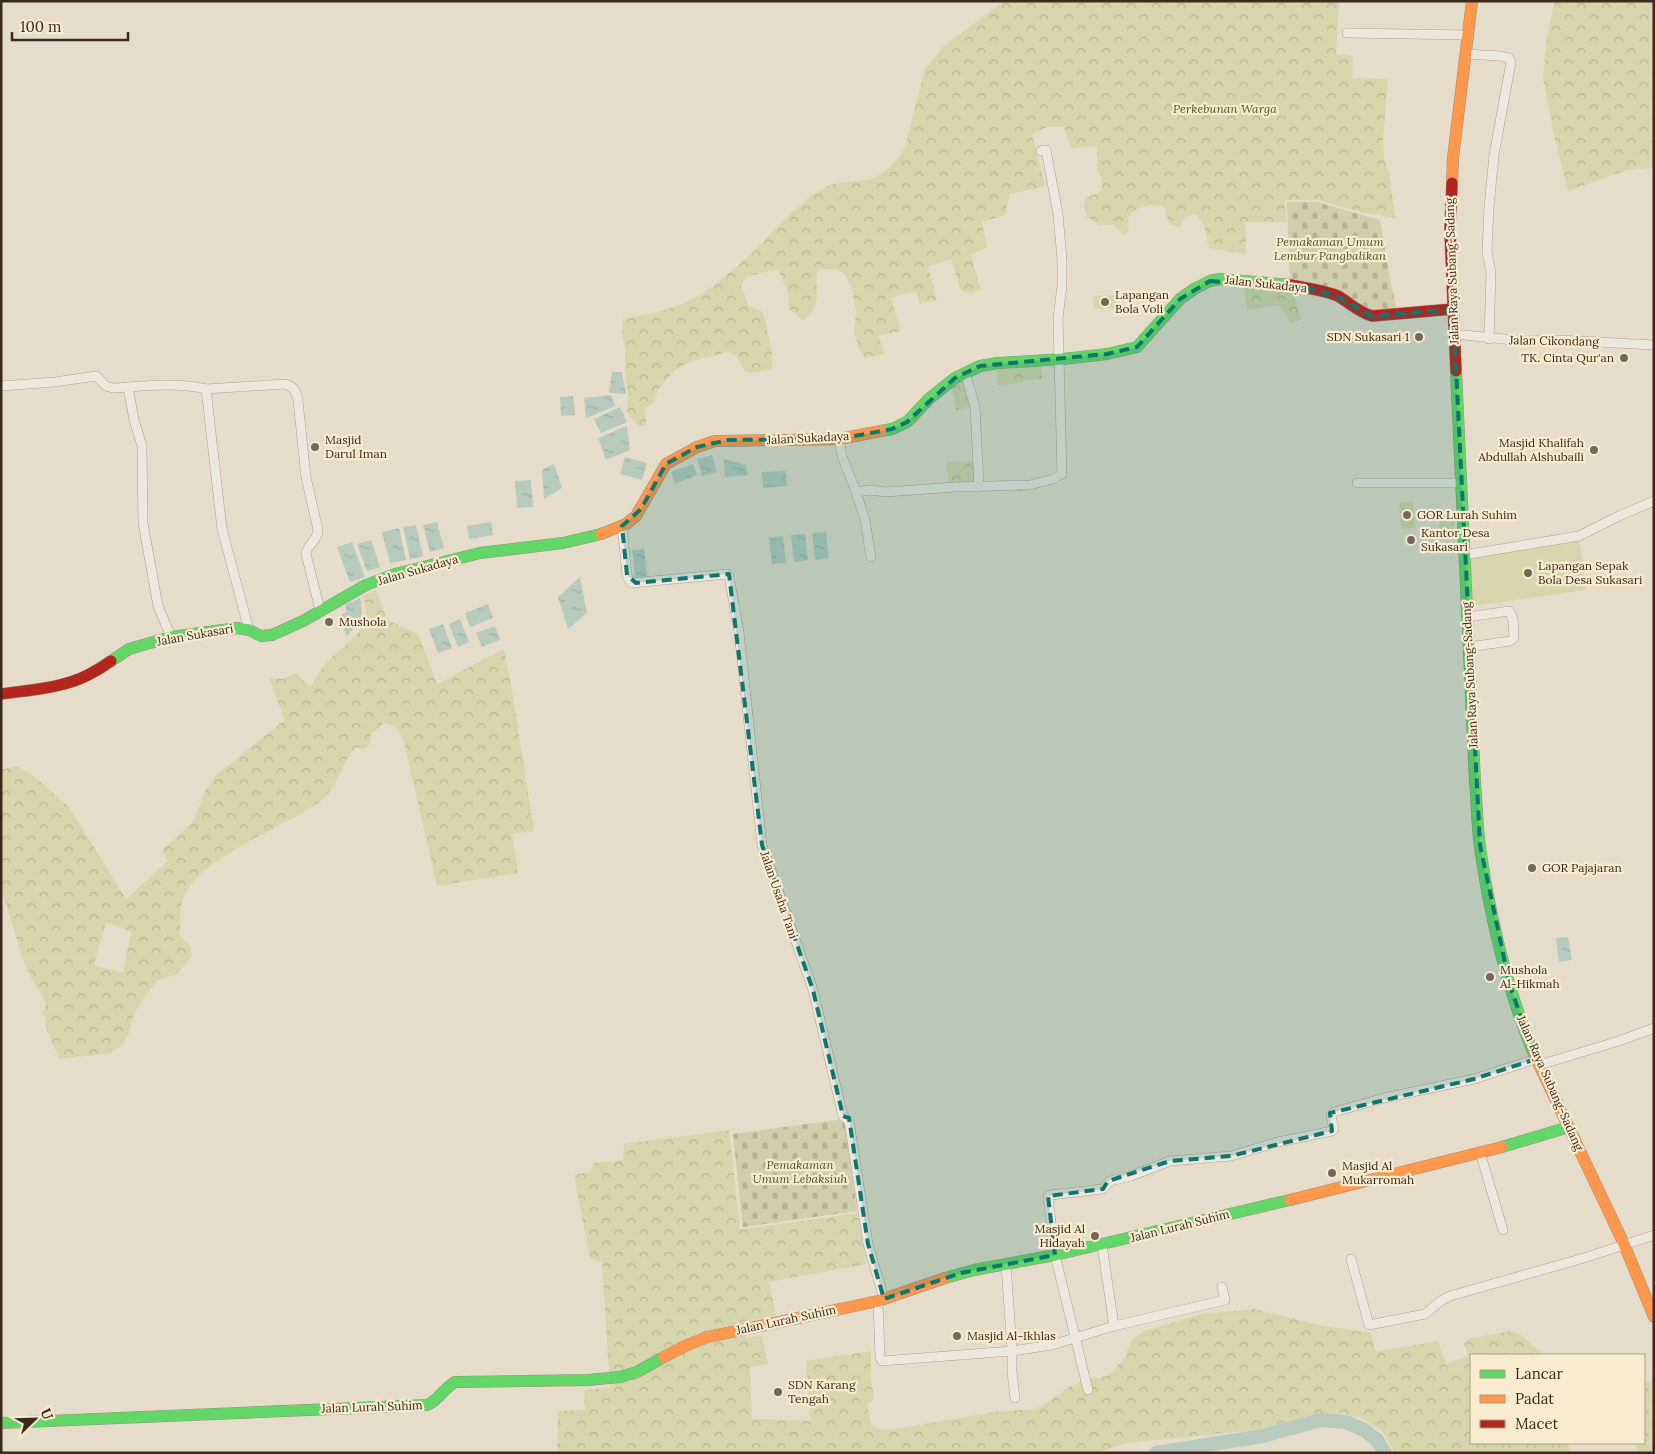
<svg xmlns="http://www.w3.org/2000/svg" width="1655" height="1454" font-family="Lora,serif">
	<defs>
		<pattern id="forest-crowns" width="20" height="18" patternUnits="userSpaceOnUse" patternTransform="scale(1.25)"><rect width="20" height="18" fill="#d7d5ab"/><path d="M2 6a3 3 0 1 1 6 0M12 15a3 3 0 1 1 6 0" fill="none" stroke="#b9b793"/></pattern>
		<pattern id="cemetery-stones" width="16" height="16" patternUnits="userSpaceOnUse" patternTransform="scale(1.25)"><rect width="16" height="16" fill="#d1cfab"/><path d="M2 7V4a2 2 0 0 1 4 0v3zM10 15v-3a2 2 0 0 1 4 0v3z" fill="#b4b293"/></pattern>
		<pattern id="water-ripples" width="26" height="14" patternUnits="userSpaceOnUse" patternTransform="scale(1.25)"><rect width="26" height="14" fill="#b7cabd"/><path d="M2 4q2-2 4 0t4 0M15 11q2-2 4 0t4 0" fill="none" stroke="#9eaea2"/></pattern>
	</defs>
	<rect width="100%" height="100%" fill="#e6dcca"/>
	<g fill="url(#forest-crowns)" fill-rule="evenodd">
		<path d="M1004 1H1339L1336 54 1353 56 1352 78 1388 79 1383 140 1384 158 1389 173 1395 218 1361 212 1317 200H1285L1286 222H1245L1246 254 1209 248 1204 225 1196 214 1184 217 1180 228 1169 224 1165 208C1151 201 1138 207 1127 216L1129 224 1127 233 1125 235 1113 225H1099L1087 217 1084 205 1085 198 1102 191V180L1097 168V146L1071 148 1064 127H1047L1032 134 1045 186 1010 194 1005 215 982 222 987 247 971 255 981 290 971 293 961 291 951 259 928 267 937 300 920 304 916 291 891 298 901 331 878 336 885 354 864 358 854 335 856 312 852 289 846 276 838 269H822L817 272C815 291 822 309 803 320L790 310 788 304 789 296 784 282 778 270 761 273 746 277 741 286 749 306 762 311 764 316 772 352V369L751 373 745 371 737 357 729 352C711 356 687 360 673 372 669 377 663 382 660 387 653 397 659 402 645 408L646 423 644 426H639L632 419 627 411 628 394 625 371V351L622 332 623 319C648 314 674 310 696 297 717 285 737 267 755 250 776 229 796 205 822 189 835 181 852 182 866 180 881 178 896 162 904 150L925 69 944 46Z"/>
		<polygon points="1555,1 1654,1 1654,168 1627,170 1568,191 1554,135 1543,78 1547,37"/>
		<polygon points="1244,285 1292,288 1301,319 1291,324 1286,314 1278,305 1247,310"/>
		<polygon points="1041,363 1042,379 1023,380 1023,383 998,385 997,366"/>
		<polygon points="964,374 974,407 956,410 952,382"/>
		<polygon points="976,461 977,483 948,485 947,462"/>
		<polygon points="1439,515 1453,515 1455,537 1440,538"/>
		<path d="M376 590 387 620 418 634 437 684 504 649 512 690 534 831 512 834 518 873 437 886 404 742C400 731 396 725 384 723L371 734 370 744 364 749 356 747C340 764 340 787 318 803 283 828 197 858 183 899 179 911 180 924 180 937L190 945 192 956 176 975 158 980 144 997 134 1014 129 1032 124 1043 111 1053 59 1059 45 1025 46 1017 42 1014 46 1005 43 996 32 980 23 959 1 888V770L17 766 36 778 69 807 126 899 168 861 162 850 192 823 206 790 216 775 285 720 269 678 283 679 296 673 310 688C317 677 323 664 333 656 346 645 364 633 366 614 367 608 365 601 363 595ZM106 922 131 932 123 973 94 965Z"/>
		<polygon points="729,1130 740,1230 858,1213 866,1264 769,1282 776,1315 745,1323 746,1337 762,1336 768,1364 750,1367 752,1419 810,1421 806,1361 871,1351 871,1378 874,1400 867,1403 871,1424 879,1429 891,1430 993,1412 1034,1409 1042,1406 1069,1387 1088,1379 1104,1377 1112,1373 1125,1357 1132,1340 1144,1331 1202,1314 1255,1309 1318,1325 1371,1333 1376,1352 1438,1341 1446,1364 1468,1356 1464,1343 1468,1339 1511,1331 1520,1334 1544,1355 1471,1355 1471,1443 1567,1443 1571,1453 1395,1453 1382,1431 1362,1418 1340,1413 1320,1414 1257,1430 1126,1443 1096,1453 557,1453 558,1411 585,1410 584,1390 610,1388 602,1262 590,1258 574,1175 591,1172 593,1163 623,1160 624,1144"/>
		<polygon points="1654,1372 1654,1453 1638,1453 1635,1443 1644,1443 1644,1383 1652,1381 1652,1373"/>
	</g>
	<g fill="url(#cemetery-stones)">
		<polygon points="1287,202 1317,202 1380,220 1390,278 1397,312 1374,314 1290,282"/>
		<polygon points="844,1119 857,1211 743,1227 733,1134"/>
	</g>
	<g fill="#d7d5ab">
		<polygon points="1116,295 1117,308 1094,309 1093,296"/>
		<polygon points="1413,502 1415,528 1401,529 1399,503"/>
		<polygon points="1579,538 1586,590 1473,606 1470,556"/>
	</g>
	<g fill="url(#water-ripples)">
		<polygon points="612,372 622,372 626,394 609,393"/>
		<polygon points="611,395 615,406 586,418 584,398"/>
		<polygon points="573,396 575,415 561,416 560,397"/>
		<polygon points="620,407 627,422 601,433 594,419"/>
		<polygon points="627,426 630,450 606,460 598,438"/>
		<polygon points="712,455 717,472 702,476 697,459"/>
		<polygon points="625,457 647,463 642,480 620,474"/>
		<polygon points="724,459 746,465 748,475 725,477"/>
		<polygon points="554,464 562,488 544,499 542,470"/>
		<polygon points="693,464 697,475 675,484 671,472"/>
		<polygon points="786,471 787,486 763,488 762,472"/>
		<polygon points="531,480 533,507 517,508 515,481"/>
		<polygon points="437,522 444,548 430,552 423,525"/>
		<polygon points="491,522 493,535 469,539 467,526"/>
		<polygon points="416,525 423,556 410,559 403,527"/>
		<polygon points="399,528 406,560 390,563 382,532"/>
		<polygon points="826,532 829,558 815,560 812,533"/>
		<polygon points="805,534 808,560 794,562 791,535"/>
		<polygon points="783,536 786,563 772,564 769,538"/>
		<polygon points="371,540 380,567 367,571 357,544"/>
		<polygon points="352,542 365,577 350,582 337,547"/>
		<polygon points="644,549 647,577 635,578 632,550"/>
		<polygon points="580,577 587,613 568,629 558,597"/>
		<path d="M360 598C364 617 360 622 347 636L338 617 346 612V604Z"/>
		<polygon points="488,604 493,618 470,627 465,613"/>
		<polygon points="460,619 469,642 458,647 449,624"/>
		<polygon points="443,624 452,648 438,653 429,629"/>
		<polygon points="495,626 500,640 482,647 476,633"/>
		<polygon points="1568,937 1572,960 1559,962 1556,938"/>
	</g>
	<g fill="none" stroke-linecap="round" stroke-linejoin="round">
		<polyline stroke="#b7cabd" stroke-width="14" points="1156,1453 1263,1436 1321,1420 1346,1422 1364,1430 1377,1440 1385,1453"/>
		<g stroke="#aba194" stroke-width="10">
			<g id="street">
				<polyline points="1347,33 1468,35"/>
				<polyline points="1466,54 1500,56 1509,58 1511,62 1494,155 1489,207 1487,252 1491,272 1489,339"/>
				<polyline points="1454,334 1523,341 1559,340 1654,345"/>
				<polyline points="965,372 975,407 979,486"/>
				<path d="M1 386 55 382 96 376 106 386 113 388C145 386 175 382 206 389"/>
				<polyline points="128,387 134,420 142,446 143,523 158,606 171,637"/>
				<polyline points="839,439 842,456 856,492"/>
				<polyline points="1357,483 1462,483"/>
				<polyline points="622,526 627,575 629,580 632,583 727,574 729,576 739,632 762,845 813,990 843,1116 849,1121 868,1244 884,1299"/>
				<polyline points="1464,555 1579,536 1619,516 1654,501"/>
				<polyline points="871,557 865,520 856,492 871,490 886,492 955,487 1030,485 1053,479 1062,474 1058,319 1062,285 1062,260 1058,214 1046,150 1041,151"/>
				<path d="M1468 617 1509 611C1515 617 1513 629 1514 638L1510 641 1469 647"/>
				<path d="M249 630 222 529 206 389 285 384C294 386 297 393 298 401L306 477 318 530C318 541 307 544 306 554L320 610"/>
				<polyline points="1539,1065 1619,1041 1654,1028"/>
				<polyline points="1480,1152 1503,1230"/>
				<polyline points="1102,1245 1114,1326"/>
				<polyline points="1351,1259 1369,1325 1425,1314 1442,1300 1450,1296 1584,1258 1654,1235"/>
				<polyline points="878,1301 880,1358 882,1361 1012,1351 1006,1264"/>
				<polyline points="1088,1390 1055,1255 1048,1197 1050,1195 1103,1189 1110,1181 1131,1176 1170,1161 1231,1156 1278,1142 1332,1131 1334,1129 1331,1116 1334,1112 1384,1098 1474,1079 1536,1059"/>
				<polyline points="1015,1398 1012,1372 1012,1351 1052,1345 1114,1326 1225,1300 1222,1287"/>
			</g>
		</g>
		<g stroke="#9a9084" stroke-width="12">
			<g id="fast">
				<path d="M1456 371 1475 782C1477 804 1477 826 1480 847 1490 917 1507 989 1534 1054"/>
				<polyline points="881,431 892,429 907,422 930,398 955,378 980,366 998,363 1063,359 1107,354 1137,347 1180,299 1194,289 1210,281 1220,279 1291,285"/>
				<polyline points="111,661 129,649 171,637 237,628 249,630 261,636 272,635 303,621 366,585 395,574 480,553 563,543 601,534"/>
				<polyline points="1502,1147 1569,1127"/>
				<polyline points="945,1278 974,1270 1055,1255 1290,1200"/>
				<path d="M1 1423 427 1405C439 1400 444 1388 455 1382L588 1380 620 1377 637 1372 664 1357"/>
			</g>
		</g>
		<g stroke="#9a9084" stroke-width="12">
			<g id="slow">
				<polyline points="1452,183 1453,158 1472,1"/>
				<polyline points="601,534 626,524 636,516 666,464 697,447 715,441 839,439 881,431"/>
				<polyline points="1534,1054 1624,1244 1654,1317"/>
				<polyline points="1290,1200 1502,1147"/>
				<polyline points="664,1357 687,1345 708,1337 878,1301 945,1278"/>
			</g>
		</g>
		<g stroke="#9a9084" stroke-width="12">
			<g id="jam">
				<polyline points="1452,183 1450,231 1456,371"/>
				<path d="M1291 285C1306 288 1324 290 1338 296 1350 303 1358 312 1372 316L1453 309"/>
				<path d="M1 694C29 690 63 688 88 675 96 671 104 666 111 661"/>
			</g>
		</g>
		<use href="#street" stroke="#ede7dd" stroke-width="9"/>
		<use href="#fast" stroke="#63d668" stroke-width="11"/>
		<use href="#slow" stroke="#ff974d" stroke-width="11"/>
		<use href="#jam" stroke="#b3261e" stroke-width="11"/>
	</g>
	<path fill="#0f766e" fill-opacity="0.2" stroke="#0f766e" stroke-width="4" stroke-dasharray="10 6" stroke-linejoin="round" d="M1210 281 1309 288 1337 296 1372 316 1453 309 1480 845 1510 986 1536 1059 1474 1079 1330 1113 1332 1131 1231 1156 1170 1161 1108 1181 1103 1189 1048 1196 1055 1255 961 1273 884 1299 868 1244 849 1118 843 1116 813 990 762 845 729 574 636 583 627 575 622 526 641 509 666 464 697 447 728 440 839 439 892 429 907 422 955 378 980 366 1107 354 1137 347 1180 299Z"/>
	<g fill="#766859" stroke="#f8ebcf" stroke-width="2">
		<circle cx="1105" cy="302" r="5"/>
		<circle cx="1419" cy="337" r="5"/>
		<circle cx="1624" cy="358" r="5"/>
		<circle cx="315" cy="447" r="5"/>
		<circle cx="1594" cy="450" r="5"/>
		<circle cx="1407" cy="515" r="5"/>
		<circle cx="1411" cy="540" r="5"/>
		<circle cx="1528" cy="573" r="5"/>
		<circle cx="329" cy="622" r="5"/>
		<circle cx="1532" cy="868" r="5"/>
		<circle cx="1490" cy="977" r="5"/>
		<circle cx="1332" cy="1173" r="5"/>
		<circle cx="1095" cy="1236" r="5"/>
		<circle cx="957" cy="1336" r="5"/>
		<circle cx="778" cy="1392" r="5"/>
	</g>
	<g text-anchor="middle" stroke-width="4.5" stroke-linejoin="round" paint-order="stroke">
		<g font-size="12" font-style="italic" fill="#4c5820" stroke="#f8ebcf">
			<text x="1225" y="113">Perkebunan Warga</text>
			<text x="1330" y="246">Pemakaman Umum<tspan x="1330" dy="14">Lembur Pangbalikan</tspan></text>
			<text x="800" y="1169">Pemakaman<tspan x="800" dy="14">Umum Lebaksiuh</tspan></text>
		</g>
		<g font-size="12" fill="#3a291c" stroke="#f8ebcf">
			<text transform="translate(1452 271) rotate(-92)" y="4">Jalan Raya Subang-Sadang</text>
			<text transform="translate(1266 284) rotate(6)" y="4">Jalan Sukadaya</text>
			<text transform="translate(1554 341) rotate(1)" y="4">Jalan Cikondang</text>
			<text transform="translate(808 438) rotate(-3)" y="4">Jalan Sukadaya</text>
			<text transform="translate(418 570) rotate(-16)" y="4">Jalan Sukadaya</text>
			<text transform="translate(195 635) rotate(-10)" y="4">Jalan Sukasari</text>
			<text transform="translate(1470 675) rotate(-93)" y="4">Jalan Raya Subang-Sadang</text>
			<text transform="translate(779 895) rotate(71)" y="4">Jalan Usaha Tani</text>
			<text transform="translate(1550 1083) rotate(66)" y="4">Jalan Raya Subang-Sadang</text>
			<text transform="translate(1180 1226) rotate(-14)" y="4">Jalan Lurah Suhim</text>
			<text transform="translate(786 1320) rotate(-12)" y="4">Jalan Lurah Suhim</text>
			<text transform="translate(372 1407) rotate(-2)" y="4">Jalan Lurah Suhim</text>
		</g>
		<g font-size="12" fill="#3a291c" stroke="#f8ebcf" text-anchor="start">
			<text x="1115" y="299">Lapangan<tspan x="1115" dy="14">Bola Voli</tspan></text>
			<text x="1409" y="341" text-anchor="end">SDN Sukasari 1</text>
			<text x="1614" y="362" text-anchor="end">TK. Cinta Qur'an</text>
			<text x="325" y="444">Masjid<tspan x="325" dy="14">Darul Iman</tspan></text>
			<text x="1584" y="447" text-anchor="end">Masjid Khalifah<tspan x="1584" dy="14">Abdullah Alshubaili</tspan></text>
			<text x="1417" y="519">GOR Lurah Suhim</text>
			<text x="1421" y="537">Kantor Desa<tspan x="1421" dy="14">Sukasari</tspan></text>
			<text x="1538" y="570">Lapangan Sepak<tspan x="1538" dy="14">Bola Desa Sukasari</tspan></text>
			<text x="339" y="626">Mushola</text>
			<text x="1542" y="872">GOR Pajajaran</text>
			<text x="1500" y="974">Mushola<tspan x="1500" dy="14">Al-Hikmah</tspan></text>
			<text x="1342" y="1170">Masjid Al<tspan x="1342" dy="14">Mukarromah</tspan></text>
			<text x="1085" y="1233" text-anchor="end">Masjid Al<tspan x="1085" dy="14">Hidayah</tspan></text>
			<text x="967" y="1340">Masjid Al-Ikhlas</text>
			<text x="788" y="1389">SDN Karang<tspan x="788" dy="14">Tengah</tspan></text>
		</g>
	</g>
	<rect width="1655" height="1454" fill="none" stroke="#3a291c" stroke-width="5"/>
	<rect x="1470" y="1354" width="175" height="90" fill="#f8ebcf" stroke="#ac9d87"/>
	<rect x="1480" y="1370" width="25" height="8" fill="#63d668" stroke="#ac9d87"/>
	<text x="1515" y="1379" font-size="15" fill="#3a291c">Lancar</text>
	<rect x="1480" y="1395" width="25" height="8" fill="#ff974d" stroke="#ac9d87"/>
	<text x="1515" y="1404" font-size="15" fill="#3a291c">Padat</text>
	<rect x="1480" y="1420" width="25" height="8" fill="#b3261e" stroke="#ac9d87"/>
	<text x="1515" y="1429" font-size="15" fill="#3a291c">Macet</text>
	<g transform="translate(35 1419) rotate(67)" stroke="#f8ebcf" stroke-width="4" paint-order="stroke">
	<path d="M0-4L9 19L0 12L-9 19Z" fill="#3a291c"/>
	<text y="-8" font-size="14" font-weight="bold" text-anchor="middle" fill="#3a291c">U</text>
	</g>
	<path d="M12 32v8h116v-8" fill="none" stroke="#3a291c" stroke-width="2.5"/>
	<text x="20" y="32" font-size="15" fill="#3a291c" stroke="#f8ebcf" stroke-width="4" paint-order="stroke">100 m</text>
</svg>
